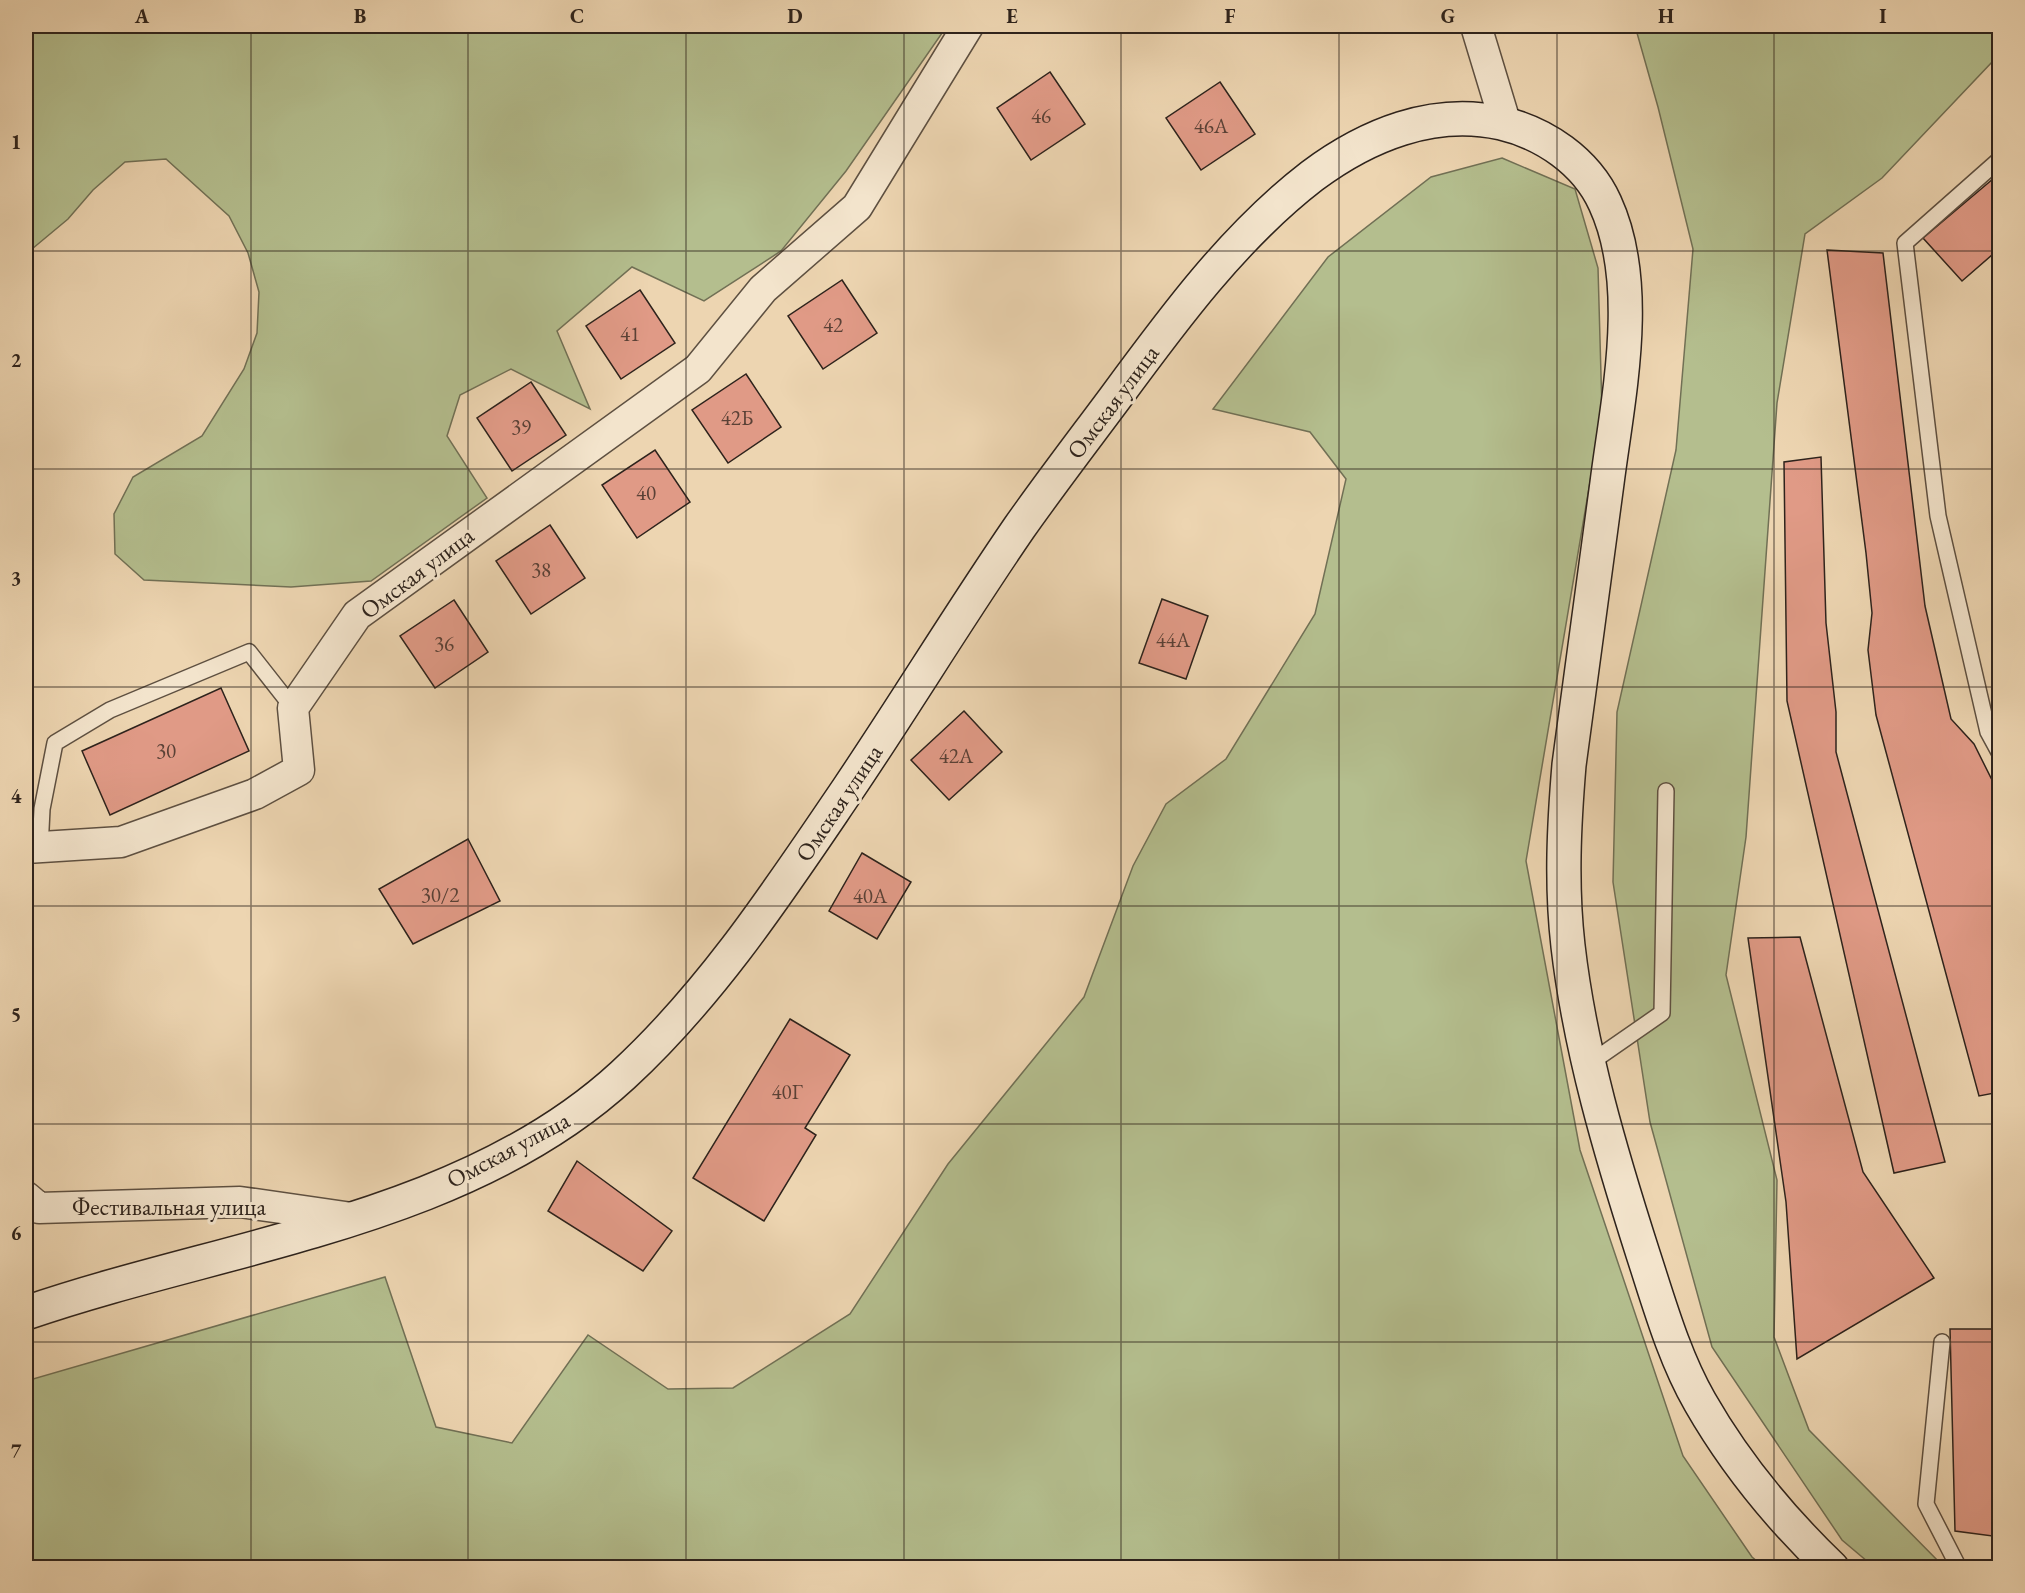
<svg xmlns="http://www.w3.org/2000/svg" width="2025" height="1593" font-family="'EB Garamond',serif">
	<rect width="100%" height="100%" fill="#edd5b1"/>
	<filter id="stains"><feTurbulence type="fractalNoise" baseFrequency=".00333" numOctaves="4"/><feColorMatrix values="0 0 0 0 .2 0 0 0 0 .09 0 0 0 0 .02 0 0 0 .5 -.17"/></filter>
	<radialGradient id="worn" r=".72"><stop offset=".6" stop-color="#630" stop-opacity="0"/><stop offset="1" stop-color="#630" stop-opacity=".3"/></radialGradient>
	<g fill="#b4be8e" stroke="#717055" stroke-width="1.5">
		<polygon points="26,26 947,26 846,171 781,251 704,301 632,267 557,331 590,409 511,369 460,395 447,436 487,498 371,581 291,587 144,580 115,554 114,514 133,477 202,436 244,369 257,333 259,292 248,253 229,216 166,159 125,162 93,190 68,219 26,254"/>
		<polygon points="1644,26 1999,26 1999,59 1994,60 1882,178 1805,234 1777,403 1746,837 1726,975 1777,1180 1774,1337 1809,1430 1944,1567 1874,1567 1842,1540 1712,1347 1650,1122 1613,882 1617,712 1676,450 1693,249 1658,107 1637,33"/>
		<polygon points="1502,158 1575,189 1598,268 1602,411 1526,861 1580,1150 1683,1456 1752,1557 1764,1567 26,1568 26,1381 385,1277 436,1427 512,1443 588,1335 668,1389 733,1388 850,1314 948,1164 1084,997 1133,866 1166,804 1226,759 1315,614 1346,479 1310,432 1213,409 1328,257 1431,177"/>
	</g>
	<g fill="#e09a86" stroke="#2e231c" stroke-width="1.5">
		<polygon points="1050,72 1085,124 1031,160 997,108"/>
		<polygon points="1220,82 1255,134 1201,170 1166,118"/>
		<polygon points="2000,173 2000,248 1962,281 1923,238"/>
		<polygon points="1827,250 1883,253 1925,606 1951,719 1974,744 2000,796 2000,1092 1979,1096 1876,715 1868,650 1872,613 1866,553"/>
		<polygon points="842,280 877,333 823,369 788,316"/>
		<polygon points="640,290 675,343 621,379 586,326"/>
		<polygon points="746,374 781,427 728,463 692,410"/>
		<polygon points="531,382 566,435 512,471 477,418"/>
		<polygon points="655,450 690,502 637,538 602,485"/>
		<polygon points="1821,457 1826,623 1836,712 1836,752 1945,1162 1894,1173 1787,701 1784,462"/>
		<polygon points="550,525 585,578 531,614 496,561"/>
		<polygon points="1162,599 1208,616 1186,679 1139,663"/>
		<polygon points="454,600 488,652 435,688 400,636"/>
		<polygon points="221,688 249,751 110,815 82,751"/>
		<polygon points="964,711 1002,752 949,800 911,760"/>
		<polygon points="468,839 500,901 413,944 379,889"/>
		<polygon points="862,853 911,882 877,939 829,911"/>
		<polygon points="1800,937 1863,1172 1934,1278 1797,1359 1786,1202 1748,938"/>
		<polygon points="790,1019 850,1055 805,1128 816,1135 764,1221 693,1178"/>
		<polygon points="577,1161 672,1231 643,1271 548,1211"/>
		<polygon points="1950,1329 2000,1329 2000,1537 1955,1531"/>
	</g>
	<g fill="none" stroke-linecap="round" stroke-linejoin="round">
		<g stroke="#5e5041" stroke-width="18">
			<g id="lane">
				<polyline points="2000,159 1905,243 1938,516 1988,732 2000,754"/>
				<polyline points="40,849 42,809 55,743 110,710 249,652 293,708"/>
				<polyline points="1590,1063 1662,1013 1666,791"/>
				<polyline points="1942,1342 1926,1504 1959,1568"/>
			</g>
		</g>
		<g stroke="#5e5041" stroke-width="33">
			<g id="street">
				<polyline points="1476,26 1506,125"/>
				<polyline points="26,848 121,842 255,794 299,770 293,708 357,615 698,369 763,289 857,207 968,26"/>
				<polyline points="26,1197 39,1208 240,1202 352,1218"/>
			</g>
		</g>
		<g stroke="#2e231c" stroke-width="36">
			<path id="secondary" d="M26 1313C223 1245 465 1221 623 1075 713 992 780 889 848 789 906 703 960 614 1019 528 1050 484 1083 441 1115 398 1173 319 1234 236 1312 176 1367 135 1433 108 1501 123 1544 133 1586 161 1605 203 1643 285 1618 397 1607 483 1595 577 1581 671 1569 765 1564 825 1561 885 1568 946 1580 1050 1611 1154 1643 1254 1659 1303 1674 1357 1700 1402 1736 1465 1780 1518 1832 1568"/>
		</g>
		<use href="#lane" stroke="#f3e4cc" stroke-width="15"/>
		<use href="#street" stroke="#f3e4cc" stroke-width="30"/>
		<use href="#secondary" stroke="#f3e4cc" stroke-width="33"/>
	</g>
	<path fill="none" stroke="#2e231c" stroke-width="1.5" stroke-opacity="0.55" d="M251 26V1568M468 26V1568M686 26V1568M904 26V1568M1121 26V1568M1339 26V1568M1557 26V1568M1774 26V1568M26 251H2000M26 469H2000M26 687H2000M26 906H2000M26 1124H2000M26 1342H2000"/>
	<g text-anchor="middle" stroke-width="6" stroke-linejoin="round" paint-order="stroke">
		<g font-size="21" fill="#5a4136">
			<text x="1041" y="123">46</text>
			<text x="1211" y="133">46А</text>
			<text x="833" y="332">42</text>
			<text x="630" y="341">41</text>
			<text x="737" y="425">42Б</text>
			<text x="521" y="434">39</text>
			<text x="646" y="500">40</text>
			<text x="541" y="577">38</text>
			<text x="1173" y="647">44А</text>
			<text x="444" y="651">36</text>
			<text x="166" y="758">30</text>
			<text x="956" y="763">42А</text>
			<text x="440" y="902">30/2</text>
			<text x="870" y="903">40А</text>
			<text x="787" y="1099">40Г</text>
		</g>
		<g font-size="24" fill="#2e231c" stroke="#f3e4cc">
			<text transform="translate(1113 402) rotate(-53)" y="8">Омская улица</text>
			<text transform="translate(417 573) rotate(-37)" y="8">Омская улица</text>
			<text transform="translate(839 803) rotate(-56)" y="8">Омская улица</text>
			<text transform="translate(508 1150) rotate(-28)" y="8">Омская улица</text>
			<text x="169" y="1215">Фестивальная улица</text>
		</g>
	</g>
	<rect width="2025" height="1593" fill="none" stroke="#edd5b1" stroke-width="66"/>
	<rect x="33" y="33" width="1959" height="1527" fill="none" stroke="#2e231c" stroke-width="2"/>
	<g font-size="20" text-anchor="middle" font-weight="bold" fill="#2e231c">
		<text x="142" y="23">A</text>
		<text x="360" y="23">B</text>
		<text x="577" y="23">C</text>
		<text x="795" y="23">D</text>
		<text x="1012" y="23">E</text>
		<text x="1230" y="23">F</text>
		<text x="1448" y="23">G</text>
		<text x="1666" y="23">H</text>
		<text x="1883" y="23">I</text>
		<text x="16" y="149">1</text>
		<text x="16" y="367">2</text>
		<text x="16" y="585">3</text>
		<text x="16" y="803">4</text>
		<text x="16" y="1021">5</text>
		<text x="16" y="1240">6</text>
		<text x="16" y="1458">7</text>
	</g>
	<rect width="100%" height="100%" filter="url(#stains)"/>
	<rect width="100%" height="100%" fill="url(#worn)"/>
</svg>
